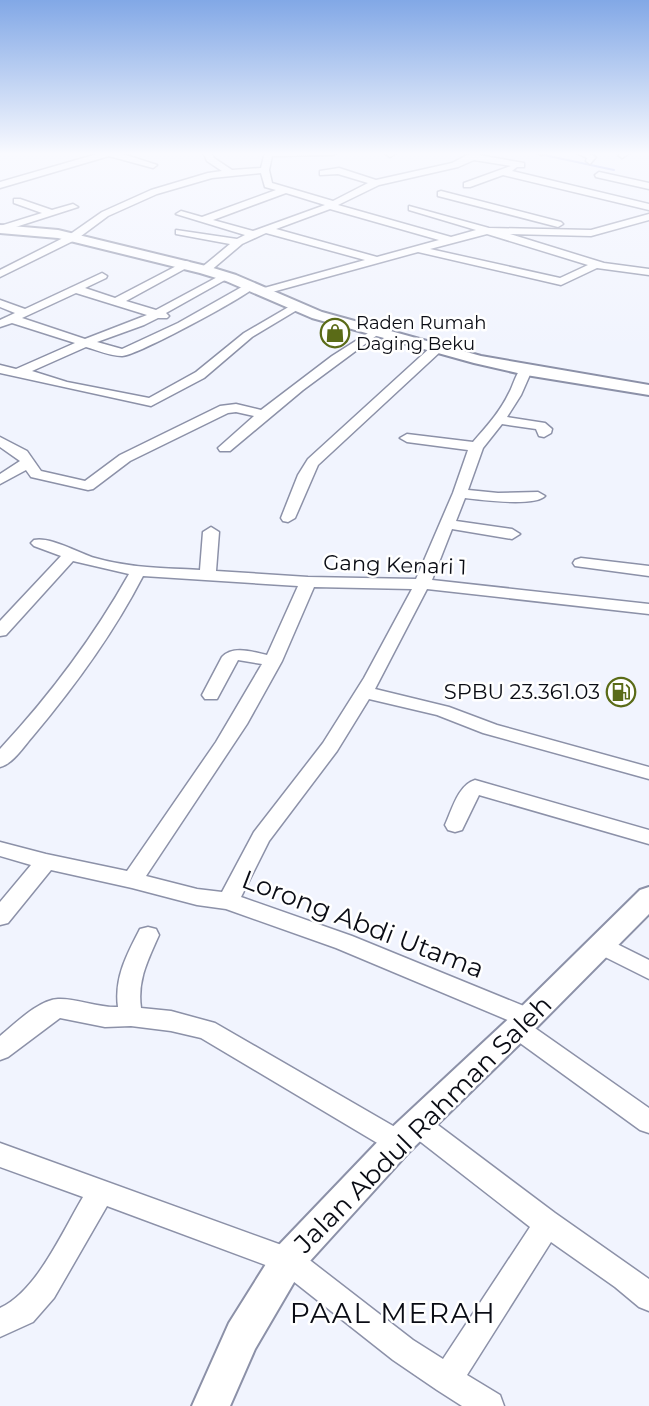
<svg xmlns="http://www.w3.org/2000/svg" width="649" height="1406" font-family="Montserrat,sans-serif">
	<rect width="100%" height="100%" fill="#f1f4fe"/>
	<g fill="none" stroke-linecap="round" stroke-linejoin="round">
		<polyline stroke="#8996e3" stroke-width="2" points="530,152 614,170"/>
		<g stroke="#8c91a8" stroke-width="3">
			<g id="minor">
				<polygon points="104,152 117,152 157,165 153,168 109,156 0,188 0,182"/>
				<path d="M203 152H211L214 158 232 170 261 168 265 152H337L333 155 272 156 269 170 272 183 333 201 368 183 338 174 320 175V171L339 168 376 180 452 163 473 152H481L479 155 524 163V167H517L512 171 649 204V210L503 175 470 187H464V183L511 166 474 160 458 167 379 185 338 205 451 237 476 230 409 210V206L489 228 591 230 649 214V220L591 236 510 234 604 263 649 269V275L597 268 561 285 418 252 265 294H257V290L365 260 266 233 242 244 209 272H201V268L230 244 176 234V230L237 239 245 235 176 214 181 211 202 217 276 190 265 187 261 173 212 178 157 194 108 216 77 239 0 277V270L69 235 102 212 151 190 208 173 222 171 207 161ZM286 193 325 205 253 231 213 220ZM330 209 439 240 377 257 276 229ZM487 234 588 265 560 278 430 249Z"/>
				<polygon points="388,152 398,152 390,157 386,154"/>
				<polygon points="537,152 548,152 541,155"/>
				<polygon points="574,152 586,152 596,157 590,164 586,161 587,158"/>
				<polygon points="621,152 631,152 622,158 618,155"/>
				<polygon points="599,172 649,183 649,189 596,177 595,175"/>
				<polygon points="441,191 561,222 563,224 558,227 438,196 438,192"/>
				<polygon points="14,199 20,199 52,210 73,204 78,207 0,232 0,226 42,213 14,203"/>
				<path d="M186 261 190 262V266L126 301 156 310 223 274H231L232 276 166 313 169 316 167 318H158L144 325 97 342 122 349 178 323 247 284 251 283 256 286C246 297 134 357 122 356 110 356 97 350 86 347L32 371 67 382 149 398 196 372 244 333 292 305H300L302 307 252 337 204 378 151 406 0 373V365L16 369 75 343 12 323 0 327V320L15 313 0 307V300L25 309 102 273 107 276 106 278 85 288 115 298ZM76 293 147 315 85 339 22 318Z"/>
				<polygon points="376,328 380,329 380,333 303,390 230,451 220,451 218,448 254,416 236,412 228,413 130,461 93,489 88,490 31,477 26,470 0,484 0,474 20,461 0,447 0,437 27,451 41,471 85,481 120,455 220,406 236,404 261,410 332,356"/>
				<polygon points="436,345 440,346 440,352 318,465 295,518 288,522 283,521 281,518 298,475 308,459 432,346"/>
				<path d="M526 366 532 370 521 395 507 417 545 423 552 429 551 433 544 437 539 436 536 429 502 424 483 448 468 490 498 493 538 492 545 496C535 507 481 500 465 498L456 521 512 529 520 534 512 539 452 529 432 580 649 604V614L427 589 375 689 449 707 497 725 649 767V779L483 733 437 715 369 699 337 751 269 841 241 897 352 936 536 1011 540 1018 536 1025 532 1026 649 1108V1133L640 1130 509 1035 505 1028 510 1021 336 948 226 909 197 905 132 888 51 870 8 923 0 925V902L31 865 0 856V842L46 854 127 871 216 742 262 664 238 660 217 699H205L202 695 222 657C233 645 253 652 267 655L298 586 143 576C113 634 75 686 33 736 24 746 13 764 0 767V749C50 695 93 638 129 574L73 561 6 635 0 636V621L61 556 34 546 31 543 34 540C49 536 79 553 95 558 129 568 165 568 200 570L203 532 211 527 219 532 216 571 308 577 416 579 453 493 468 450 407 442 400 438 407 434 473 442C486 427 500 412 509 393 514 385 516 369 526 366ZM314 587 412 589 364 678 323 743 254 832 222 892 197 889 146 876 247 724 282 661Z"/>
				<polygon points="581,558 649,566 649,576 575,566 573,563 575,560"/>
				<path d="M475 780 649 830V844L479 795 462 830 455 832 448 830 445 825C452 810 458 785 475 780Z"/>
				<path d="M148 927 156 929 159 935C148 960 137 980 141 1008L171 1011 215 1023 407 1134 411 1142 407 1150 398 1153 389 1150 201 1038 171 1031 131 1026 105 1027 60 1018 8 1057 0 1060V1036C15 1024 38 1000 58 999 76 998 98 1008 118 1007 114 978 127 954 140 929Z"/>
				<polygon points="601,936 649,960 649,979 593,951 590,945 593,939"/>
				<path d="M417 1113 426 1116 555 1213 649 1279V1311L639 1307 615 1287 551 1242 467 1375 500 1395 504 1406H462L437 1390 393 1360 279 1270 107 1206 54 1298 33 1322 0 1337V1308C37 1291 62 1232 83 1197L0 1167V1143L298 1251 413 1340 443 1359 530 1227 408 1132 404 1124 408 1116Z"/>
			</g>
		</g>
		<g stroke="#8c91a8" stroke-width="4">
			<g id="major">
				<polygon points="0,225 58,230 210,267 236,275 322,312 481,356 649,385 649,395 526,375 474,363 312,318 226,281 200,273 58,238 0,233"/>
				<polygon points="649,887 649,914 538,1026 409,1152 300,1272 255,1349 230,1406 192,1406 229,1323 276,1248 387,1132 518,1010 640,890"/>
			</g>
		</g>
		<use href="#minor" fill="#fff" fill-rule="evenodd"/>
		<use href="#major" fill="#fff" fill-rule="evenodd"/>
	</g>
	<linearGradient id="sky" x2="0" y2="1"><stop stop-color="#82a8e6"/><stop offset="0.44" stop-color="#f9faff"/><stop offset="1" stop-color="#f9faff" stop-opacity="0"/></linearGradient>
	<rect width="649" height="349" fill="url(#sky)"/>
	<defs>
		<g id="shop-ring" transform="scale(1.5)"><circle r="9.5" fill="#fff" stroke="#5a6b17" stroke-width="1.5"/><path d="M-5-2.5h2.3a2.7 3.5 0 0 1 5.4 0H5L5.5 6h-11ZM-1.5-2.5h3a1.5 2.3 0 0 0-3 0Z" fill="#5a6b17"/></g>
		<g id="fuel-ring" transform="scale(1.5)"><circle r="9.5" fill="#fff" stroke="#5a6b17" stroke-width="1.5"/><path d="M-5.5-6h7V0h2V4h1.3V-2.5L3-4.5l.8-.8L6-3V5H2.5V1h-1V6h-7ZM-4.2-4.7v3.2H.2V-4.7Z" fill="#5a6b17"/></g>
	</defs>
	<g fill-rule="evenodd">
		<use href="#shop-ring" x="335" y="333"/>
		<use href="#fuel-ring" x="621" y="692"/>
	</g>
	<g text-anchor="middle" stroke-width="5" stroke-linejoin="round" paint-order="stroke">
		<g font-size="18" fill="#0a0c14" stroke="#fff" text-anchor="start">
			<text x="356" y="329">Raden Rumah<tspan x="356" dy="21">Daging Beku</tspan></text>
		</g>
		<g font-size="21" fill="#0a0c14" stroke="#fff">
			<text transform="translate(395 565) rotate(2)" y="7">Gang Kenari 1</text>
		</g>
		<g font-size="21" fill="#0a0c14" stroke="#fff" text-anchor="end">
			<text x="600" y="699">SPBU 23.361.03</text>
		</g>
		<g font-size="26" fill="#0a0c14" stroke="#fff">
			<text transform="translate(363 924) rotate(21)" y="9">Lorong Abdi Utama</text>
			<text transform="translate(423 1124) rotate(-45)" y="9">Jalan Abdul Rahman Saleh</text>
		</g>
		<g font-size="28" letter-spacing="1.5" fill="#0a0c14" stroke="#fff">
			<text x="393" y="1323">PAAL MERAH</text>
		</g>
	</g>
</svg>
